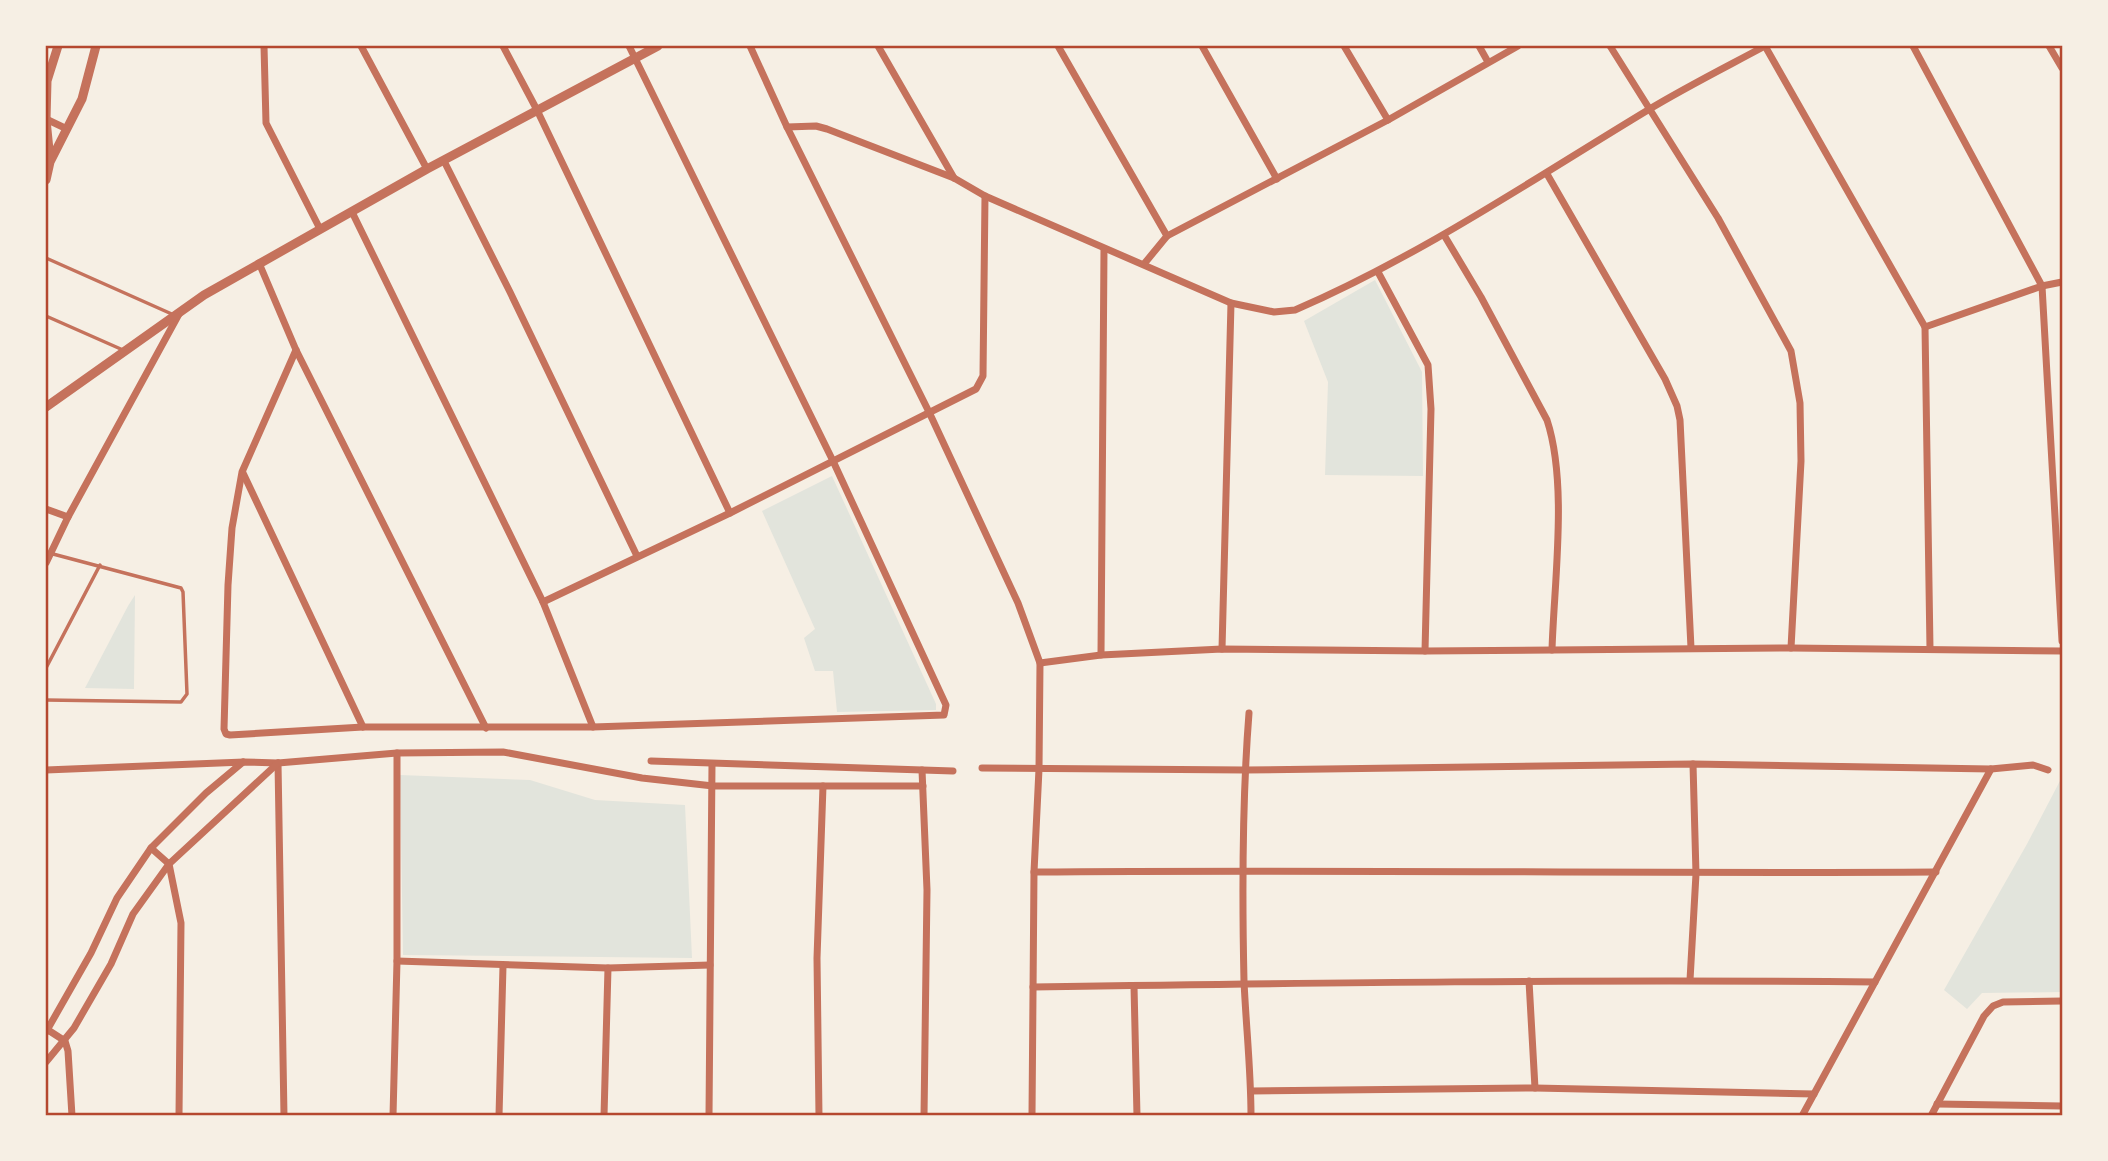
<svg xmlns="http://www.w3.org/2000/svg" width="2108" height="1161" font-family="Commissioner,sans-serif">
	<rect width="100%" height="100%" fill="#f6efe4"/>
	<g fill="#e2e4dc">
		<polygon points="1375,280 1422,372 1423,476 1325,475 1328,382 1304,321"/>
		<polygon points="832,476 936,704 936,710 837,712 833,671 815,671 804,638 815,629 762,511"/>
		<polygon points="135,595 134,689 85,688 128,606"/>
		<polygon points="400,775 530,780 595,800 685,805 692,958 403,955"/>
		<polygon points="2062,777 2062,992 1982,993 1967,1009 1944,990 2027,844"/>
	</g>
	<g fill="none" stroke-linecap="round" stroke-linejoin="round">
		<g stroke="#c5725c" stroke-width="3.5">
			<polyline points="46,258 174,315"/>
			<polyline points="46,316 123,350"/>
			<polyline points="46,668 100,565"/>
			<polyline points="46,700 181,702 187,694 183,592 181,588 53,554"/>
		</g>
		<g stroke="#c5725c" stroke-width="7">
			<polyline points="264,46 266,123 320,229"/>
			<polyline points="361,46 427,169"/>
			<polyline points="503,46 537,110 730,513"/>
			<polyline points="750,46 787,127 929,412 1018,603 1040,663 1039,769 1034,872 1032,1116"/>
			<polyline points="878,46 954,178"/>
			<polyline points="1058,46 1167,236 1144,264"/>
			<polyline points="1202,46 1277,179"/>
			<polyline points="1344,46 1388,120"/>
			<polyline points="1479,46 1488,62"/>
			<polyline points="1610,46 1718,218 1791,351 1800,403 1801,461 1791,648"/>
			<polyline points="1765,46 1925,327 1930,649"/>
			<polyline points="1913,46 2042,286 2062,641"/>
			<polyline points="2049,46 2062,68"/>
			<polyline points="46,119 67,129"/>
			<path d="M787 127 816 126 827 129 954 178 985 196 1231 303 1274 312 1295 310C1420 256 1532 180 1648 110 1686 87 1726 67 1765 46"/>
			<polyline points="444,161 510,292 637,556"/>
			<polyline points="1547,174 1665,379 1677,406 1680,420 1691,648"/>
			<polyline points="352,212 543,602 593,727"/>
			<path d="M1444 235 1481 297 1547 420C1568 484 1554 582 1552 650"/>
			<polyline points="1167,236 1388,120 1518,46"/>
			<polyline points="259,263 296,350 486,728"/>
			<polyline points="1378,272 1428,365 1431,409 1425,651"/>
			<polyline points="1925,327 2042,286 2062,282"/>
			<polyline points="296,350 242,472 232,528 228,585 224,729 226,734 230,735 363,727 593,727 944,715 946,705 833,461 629,46"/>
			<polyline points="243,473 363,727"/>
			<polyline points="46,509 68,517"/>
			<polyline points="46,563 68,517 179,314"/>
			<polyline points="543,602 730,513 976,389 983,376 985,196"/>
			<polyline points="1222,649 1231,303"/>
			<polyline points="1101,655 1104,249"/>
			<polyline points="1040,663 1101,655 1222,649 1425,651 1791,648 2062,651"/>
			<path d="M1249 713C1242 802 1242 892 1244 981 1246 1026 1251 1071 1251 1116"/>
			<polyline points="651,761 953,771"/>
			<polyline points="278,763 284,1116"/>
			<polyline points="982,768 1245,770 1693,764 1991,769 2033,765 2048,770"/>
			<polyline points="46,770 244,762 278,763 397,753 503,752 642,778 713,786 923,786"/>
			<polyline points="922,770 927,890 924,1116"/>
			<polyline points="151,848 169,864 181,923 179,1116"/>
			<path d="M1034 872C1335 869 1635 874 1936 872"/>
			<polyline points="397,961 608,968 710,965"/>
			<polyline points="1690,980 1696,874 1693,764"/>
			<polyline points="1529,981 1535,1088"/>
			<polyline points="1134,986 1137,1116"/>
			<path d="M1033 987C1314 983 1595 979 1875 982"/>
			<polyline points="48,1030 65,1041 68,1051 72,1116"/>
			<polyline points="46,1032 91,953 117,898 151,848 206,793 243,762"/>
			<polyline points="46,1062 74,1028 111,964 133,914 169,864 278,763"/>
			<polyline points="1251,1091 1535,1088 1814,1094"/>
			<polyline points="1937,1104 2062,1106"/>
			<polyline points="393,1116 397,961 397,753"/>
			<polyline points="499,1116 503,966"/>
			<polyline points="604,1116 608,968"/>
			<polyline points="709,1116 712,764"/>
			<polyline points="819,1116 817,958 823,786"/>
			<polyline points="1802,1116 1991,769"/>
			<polyline points="1931,1116 1984,1016 1993,1006 2003,1002 2062,1001"/>
		</g>
		<g stroke="#c5725c" stroke-width="9">
			<polyline points="50,160 46,120 47,81 58,46"/>
			<polyline points="46,180 50,162 82,99 96,46"/>
			<polyline points="46,407 204,295 427,169 658,46"/>
		</g>
	</g>
	<rect width="2108" height="1161" fill="none" stroke="#f6efe4" stroke-width="94"/>
	<rect x="47" y="47" width="2014" height="1067" fill="none" stroke="#b5482f" stroke-width="2.5"/>
</svg>
